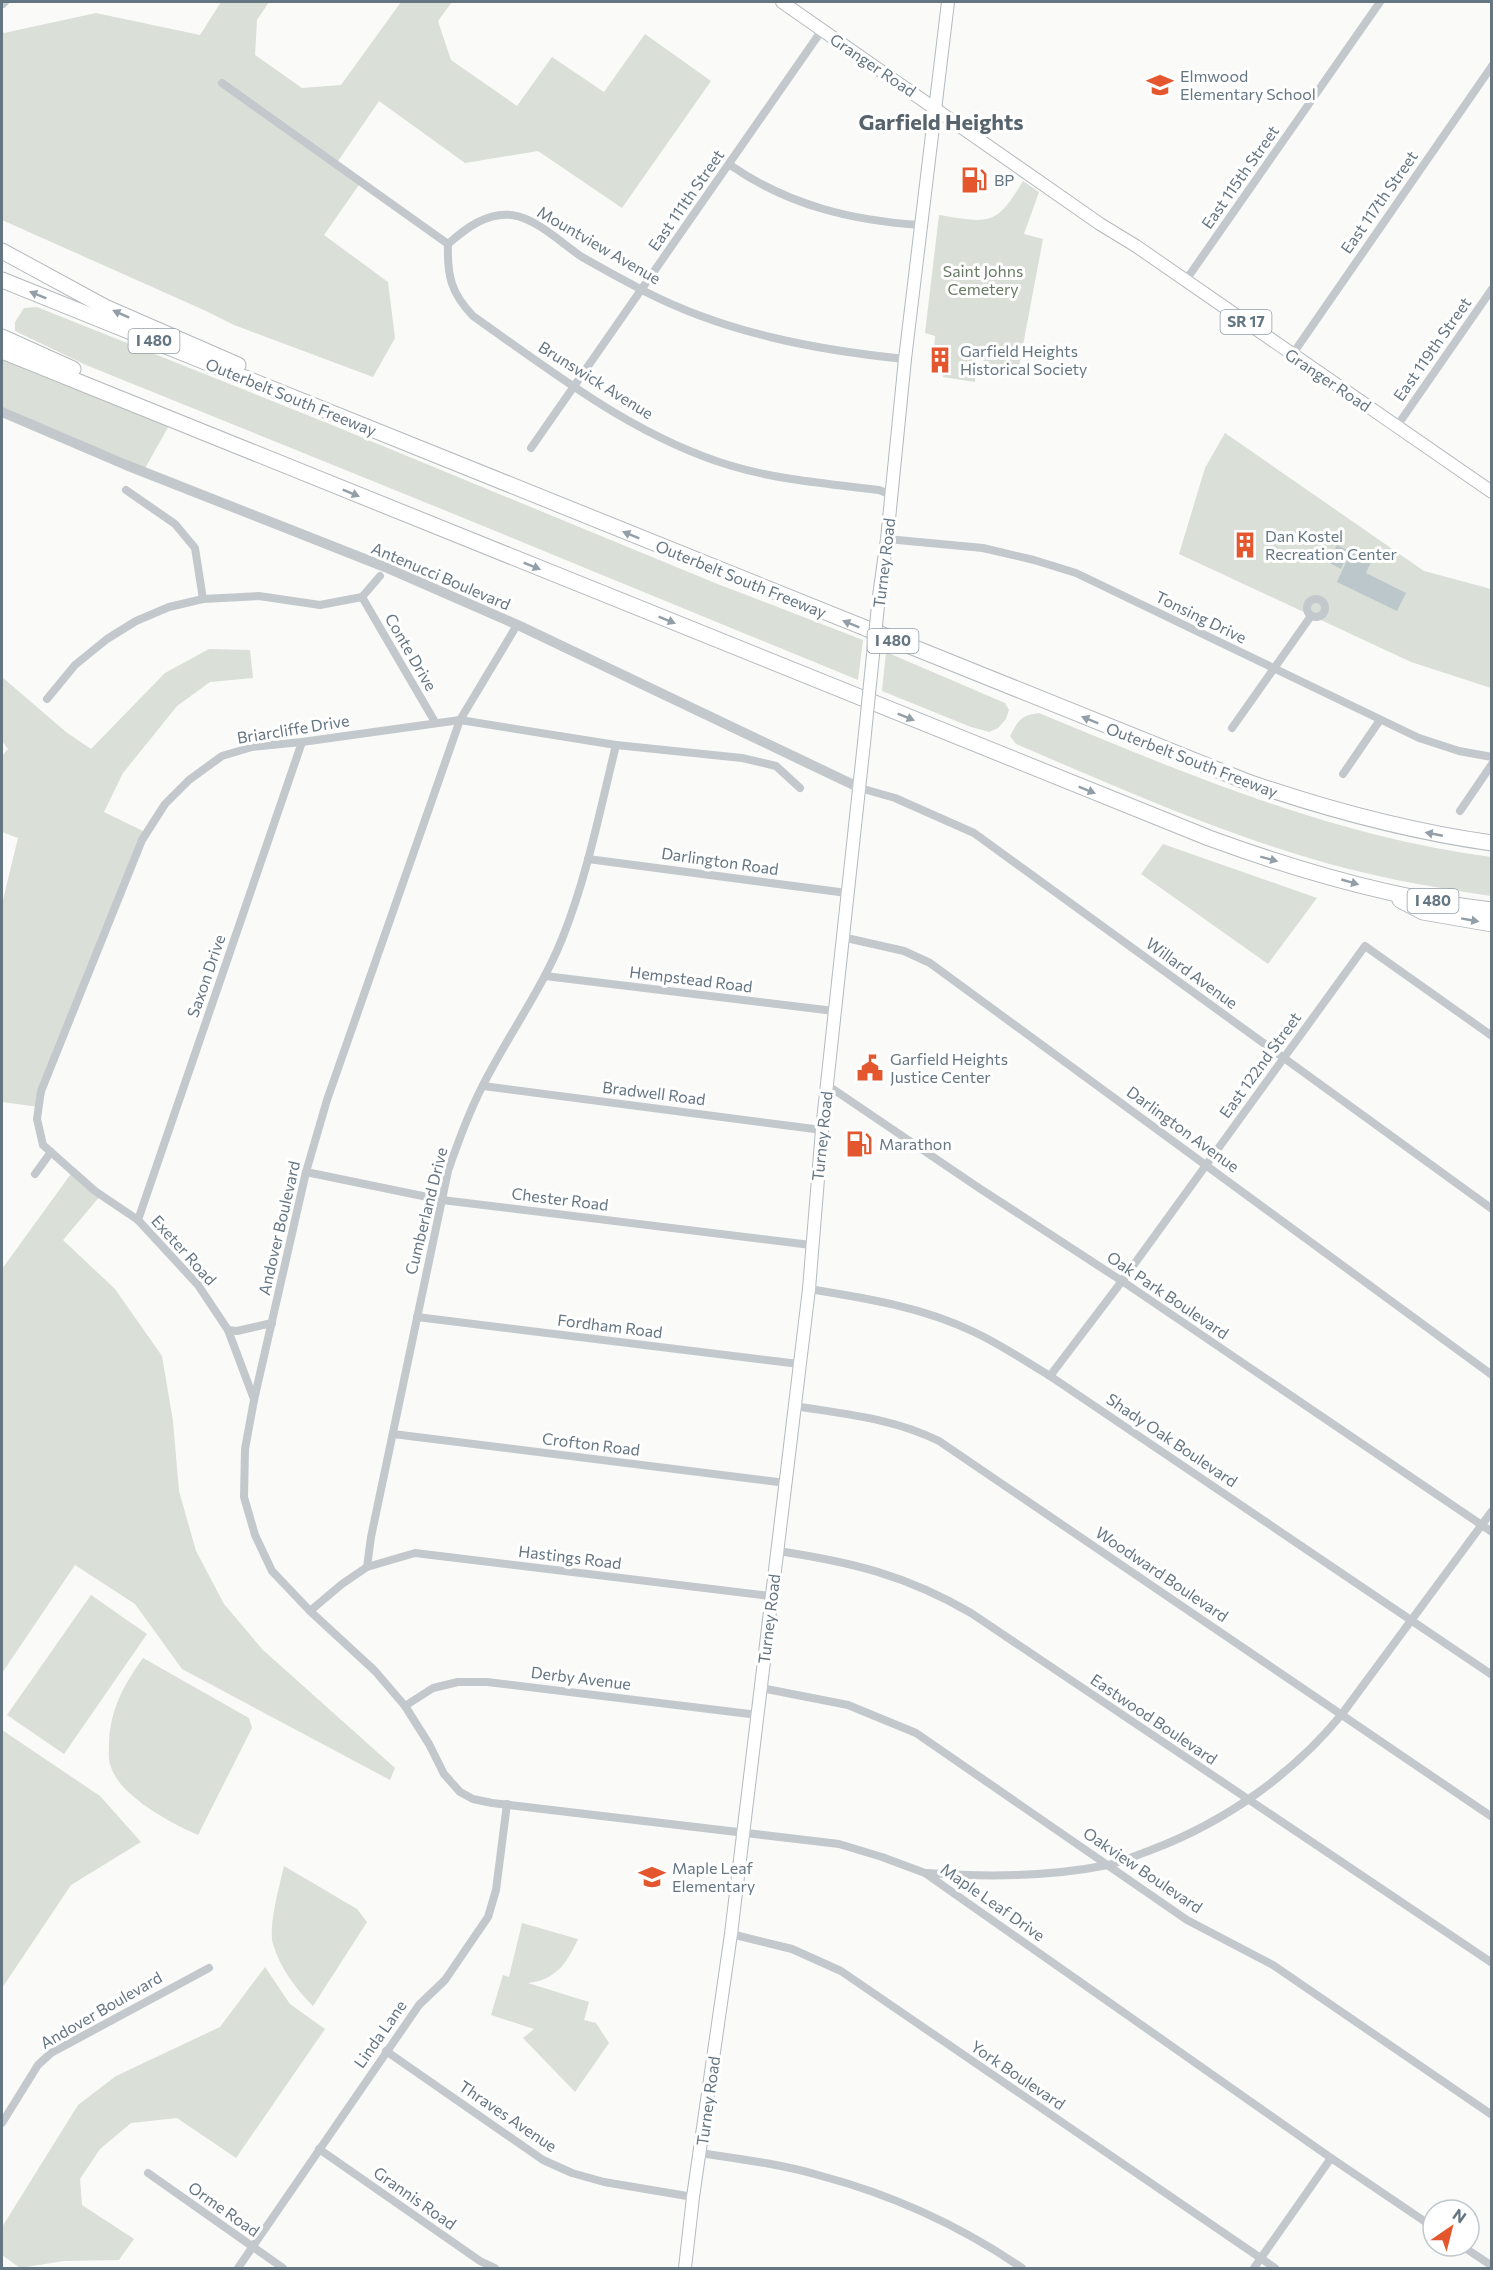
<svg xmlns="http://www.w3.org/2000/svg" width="1493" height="2270" font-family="Commissioner,sans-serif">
	<rect width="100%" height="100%" fill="#fafaf8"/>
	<g fill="#dadfd7">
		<polygon points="221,2 269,2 257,20 255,55 302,88 341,85 401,2 452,2 438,21 451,60 517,106 552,57 604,92 645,34 711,81 622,208 538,151 465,163 379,101 336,164 361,182 324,235 388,282 395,338 373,377 234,325 206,311 2,220 2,31 4,33 96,13 200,35"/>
		<path d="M1023 181 1039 192 1024 234 1043 239 1017 377 976 357 975 382 943 377 948 351 934 348 935 336 925 333 939 215C989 223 996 227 1023 181Z"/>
		<polygon points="37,307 332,425 715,583 863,640 858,680 449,512 86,365 15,331 15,322 24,308"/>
		<polygon points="2,351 172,420 143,472 2,412"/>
		<polygon points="1225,433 1424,571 1491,589 1491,688 1411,662 1179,554 1205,468"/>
		<polygon points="209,649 250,650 253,678 210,682 177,706 123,773 104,812 147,833 39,1107 2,1102 2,904 18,838 2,832 2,756 8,749 2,741 2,677 66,732 91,749 165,673"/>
		<polygon points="886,652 1005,703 1009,710 1006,719 998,728 989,732 971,727 882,691"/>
		<path d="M1039 713C1186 774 1332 836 1491 857V896C1430 887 1368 876 1309 858 1208 828 1112 785 1016 744L1010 736C1018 721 1021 715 1039 713Z"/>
		<polygon points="1163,844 1317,898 1268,964 1141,874"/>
		<polygon points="73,1171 101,1195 63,1240 115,1289 162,1356 173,1421 179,1491 196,1551 224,1604 263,1650 395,1768 390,1780 182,1669 135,1604 75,1565 2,1673 2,1269"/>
		<polygon points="91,1595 147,1634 64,1754 7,1715"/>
		<path d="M143 1658 249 1718 252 1728 198 1835C172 1824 120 1796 111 1767 108 1761 109 1751 109 1744 110 1710 123 1686 143 1658Z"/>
		<polygon points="2,1730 100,1796 141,1842 71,1885 2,1988"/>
		<path d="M284 1866 357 1909 367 1922 313 2006C296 1989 280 1968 273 1944 268 1926 280 1884 284 1866Z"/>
		<path d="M522 1923 578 1939C567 1963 556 1980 528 1983L589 2002 584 2020 596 2023 609 2043 575 2092 523 2038 534 2029 491 2015 503 1975 509 1977Z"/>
		<polygon points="265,1967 290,2004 325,2029 236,2158 177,2118 131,2123 100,2149 80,2179 82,2205 134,2239 119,2260 64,2261 20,2268 2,2255 2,2227 78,2105 116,2076 220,2027"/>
	</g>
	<polygon fill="#bbc7cb" points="1337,545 1371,562 1366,573 1406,593 1397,611 1337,582 1347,560 1345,559 1341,569 1328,562"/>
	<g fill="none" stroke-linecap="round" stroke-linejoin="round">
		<g stroke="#b3babf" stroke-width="14">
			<g id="secondary">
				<polyline points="879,596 887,539 905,359 948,2"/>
				<polyline points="685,2268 693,2197 731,1934 809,1289 822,1130 864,743"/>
			</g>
		</g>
		<g stroke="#b5babe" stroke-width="14">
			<polyline id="primary" points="782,2 1100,224 1136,246 1492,492"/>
		</g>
		<g stroke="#b4b9bd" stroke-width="17">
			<g id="motorway">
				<polyline points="2,251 105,307 238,365"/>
				<path d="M2 280 1245 781C1326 809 1407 831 1492 843"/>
				<polyline points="2,337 73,369"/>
				<path d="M2 351 1209 838C1299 871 1395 899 1492 910"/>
				<polyline points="1400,900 1423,912 1492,924"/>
			</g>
		</g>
		<g stroke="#c3c8cc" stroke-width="8">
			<polyline points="3,4 5,2"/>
			<polyline points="222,83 448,244"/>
			<path d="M730 165C788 205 852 221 922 225"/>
			<path d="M448 244C447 276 451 293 473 316 554 373 635 437 732 466 779 480 830 484 879 490L892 495"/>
			<path d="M448 244C466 228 487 212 512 215 538 219 561 243 582 257 603 269 625 281 646 292 726 333 816 350 905 359"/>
			<polyline points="1186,280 1380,2"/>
			<polyline points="1292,355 1492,66"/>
			<polyline points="1397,426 1492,289"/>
			<polyline points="531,448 822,30"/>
			<polyline points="126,490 175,524 195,548 203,599"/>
			<polyline points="887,539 983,548 1034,560 1076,573 1419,738 1459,751 1492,757"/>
			<polyline points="362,597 435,722"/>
			<circle cx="1316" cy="608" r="9"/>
			<polyline points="514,630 460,720 327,1100 306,1172 254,1400 245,1449 244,1497 255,1535 272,1571 310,1611 375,1671 405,1706 429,1744 444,1774 460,1792 473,1799 492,1803 839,1844 882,1857 925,1873 1331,2158 1433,2227"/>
			<polyline points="47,699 75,665 107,639 136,621 169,607 203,599 259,596 320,605 362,597 380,576"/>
			<polyline points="1232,728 1311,616"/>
			<polyline points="1343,774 1380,720"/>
			<polyline points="860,788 895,798 974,833 1492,1209"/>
			<polyline points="1460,811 1492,764"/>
			<polyline points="588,859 847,893"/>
			<polyline points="842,937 904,951 930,963 1492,1375"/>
			<polyline points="545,976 834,1011"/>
			<polyline points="827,1085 979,1188 1128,1285 1492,1532"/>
			<polyline points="483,1086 822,1130"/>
			<polyline points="306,1172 442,1200 811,1245"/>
			<polyline points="35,1174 51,1152"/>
			<polyline points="138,1220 302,742"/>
			<path d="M809 1289C865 1298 922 1307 974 1332 1000 1344 1025 1361 1050 1376L1492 1675"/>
			<polyline points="417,1317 799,1364"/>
			<polyline points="228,1330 237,1331 272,1323"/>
			<polyline points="1050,1376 1122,1281 1365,946 1492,1036"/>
			<polyline points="254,1399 228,1330 198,1285 138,1220 95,1191 43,1145 37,1119 41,1091 142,840 165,804 189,780 222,756 252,747 302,742 460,720 616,745 742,758 776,766 800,788"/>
			<path d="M795 1406C844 1414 893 1418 939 1441L1492 1817"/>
			<polyline points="393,1434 786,1483"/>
			<path d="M778 1551C851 1562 906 1575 971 1613L1492 1963"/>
			<path d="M367 1567 371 1537 448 1171C458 1142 468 1114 482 1087 507 1037 541 991 562 939 587 877 600 810 616 745"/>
			<polyline points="310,1611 342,1584 367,1567 415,1553 771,1596"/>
			<polyline points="761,1688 848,1705 916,1733 1187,1920 1273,1965 1492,2115"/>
			<polyline points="405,1706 433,1688 458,1682 487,1682 758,1715"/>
			<path d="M926 1873C987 1877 1047 1877 1108 1865 1122 1862 1137 1855 1151 1850 1225 1822 1292 1775 1342 1714L1492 1511"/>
			<polyline points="731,1934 792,1949 841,1971 1275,2268"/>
			<polyline points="386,2051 543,2160 572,2173 604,2182 693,2197"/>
			<polyline points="2,2123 38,2065 51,2053 209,1968"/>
			<polyline points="319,2149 480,2261 495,2268"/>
			<path d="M700 2153C740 2159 780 2164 818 2175 890 2194 961 2226 1022 2268"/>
			<polyline points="148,2173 283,2268"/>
			<polyline points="1462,2246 1492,2266"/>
			<polyline points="238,2268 419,2005 445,1980 488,1917 496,1890 507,1804"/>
			<polyline points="1254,2268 1331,2158"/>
		</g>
		<polyline stroke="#c3c8cc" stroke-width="10" points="2,412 126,465 385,567 520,626 860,788"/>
		<use href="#secondary" stroke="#fff" stroke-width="12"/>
		<use href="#primary" stroke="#fff" stroke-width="12"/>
		<use href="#motorway" stroke="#fff" stroke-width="15"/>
		<g stroke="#b3babf" stroke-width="14" stroke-linecap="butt">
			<polyline id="secondary-bridge" points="864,743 879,596"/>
		</g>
		<use href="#secondary-bridge" stroke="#fff" stroke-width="12"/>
	</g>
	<defs><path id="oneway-solid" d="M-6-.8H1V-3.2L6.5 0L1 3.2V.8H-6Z" transform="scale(1.5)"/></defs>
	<g fill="#939fa8">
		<use href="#oneway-solid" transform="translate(38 295) rotate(-158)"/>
		<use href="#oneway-solid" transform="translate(121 314) rotate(-156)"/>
		<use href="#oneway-solid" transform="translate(351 493) rotate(22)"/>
		<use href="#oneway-solid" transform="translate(631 535) rotate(-158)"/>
		<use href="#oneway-solid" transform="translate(532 566) rotate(22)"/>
		<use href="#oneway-solid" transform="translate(667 620) rotate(22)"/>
		<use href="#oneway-solid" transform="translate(851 624) rotate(-158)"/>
		<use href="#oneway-solid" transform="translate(906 717) rotate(22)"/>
		<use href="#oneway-solid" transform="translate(1090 720) rotate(-158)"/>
		<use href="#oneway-solid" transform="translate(1087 790) rotate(22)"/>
		<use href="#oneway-solid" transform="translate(1434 834) rotate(-169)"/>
		<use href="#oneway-solid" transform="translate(1269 859) rotate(15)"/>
		<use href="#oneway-solid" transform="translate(1350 882) rotate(16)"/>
		<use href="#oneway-solid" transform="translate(1470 920) rotate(10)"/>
	</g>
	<defs>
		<g id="school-bare" transform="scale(2.07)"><path d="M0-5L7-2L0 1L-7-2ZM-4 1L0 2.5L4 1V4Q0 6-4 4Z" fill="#e4572e" stroke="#fff" stroke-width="2.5" paint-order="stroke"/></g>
		<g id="fuel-bare" transform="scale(2.07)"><path d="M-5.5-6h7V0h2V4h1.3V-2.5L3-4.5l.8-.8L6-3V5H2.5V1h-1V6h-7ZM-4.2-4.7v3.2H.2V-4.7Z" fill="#e4572e" stroke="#fff" stroke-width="2.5" paint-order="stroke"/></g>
		<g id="building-bare" transform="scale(2.07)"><path d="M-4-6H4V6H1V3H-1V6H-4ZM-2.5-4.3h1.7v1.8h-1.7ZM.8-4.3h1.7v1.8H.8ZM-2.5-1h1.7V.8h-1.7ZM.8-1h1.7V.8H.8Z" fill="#e4572e" stroke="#fff" stroke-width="2.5" paint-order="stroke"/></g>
		<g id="civic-bare" transform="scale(2.07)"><path d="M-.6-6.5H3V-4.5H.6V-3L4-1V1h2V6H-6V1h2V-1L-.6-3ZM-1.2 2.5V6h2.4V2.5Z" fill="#e4572e" stroke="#fff" stroke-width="2.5" paint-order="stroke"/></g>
	</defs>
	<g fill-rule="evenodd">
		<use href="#school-bare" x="1160" y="85"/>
		<use href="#fuel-bare" x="974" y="180"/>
		<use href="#building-bare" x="940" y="360"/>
		<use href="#building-bare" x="1245" y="545"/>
		<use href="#civic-bare" x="870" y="1068"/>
		<use href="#fuel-bare" x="859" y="1144"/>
		<use href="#school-bare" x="652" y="1877"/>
	</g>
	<g text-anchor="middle" stroke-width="6" stroke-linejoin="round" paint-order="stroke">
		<g fill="#fff" stroke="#939fa8" stroke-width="1.5">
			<rect x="1220.5" y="310" width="51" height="24" rx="4.5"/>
			<rect x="128.5" y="329" width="51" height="24" rx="4.5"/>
			<rect x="867.5" y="629" width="51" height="24" rx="4.5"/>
			<rect x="1407.5" y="889" width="51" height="24" rx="4.5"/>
		</g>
		<g font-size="15" font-weight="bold" fill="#657683">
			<text x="1246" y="327">SR 17</text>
			<text x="154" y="346">I 480</text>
			<text x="893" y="646">I 480</text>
			<text x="1433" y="906">I 480</text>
		</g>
		<g font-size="16" fill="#657683" stroke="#fff">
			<text transform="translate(873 65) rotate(34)" y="6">Granger Road</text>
			<text transform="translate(1240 177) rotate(-55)" y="6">East 115th Street</text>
			<text transform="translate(686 200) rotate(-55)" y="6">East 111th Street</text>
			<text transform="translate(1379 202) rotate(-55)" y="6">East 117th Street</text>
			<text transform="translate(599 245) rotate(30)" y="6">Mountview Avenue</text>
			<text transform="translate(1432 349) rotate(-55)" y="6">East 119th Street</text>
			<text transform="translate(596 380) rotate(32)" y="6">Brunswick Avenue</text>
			<text transform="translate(1328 380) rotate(34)" y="6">Granger Road</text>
			<text transform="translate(291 397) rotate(22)" y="6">Outerbelt South Freeway</text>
			<text transform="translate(884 563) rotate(-83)" y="6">Turney Road</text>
			<text transform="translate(441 576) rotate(23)" y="6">Antenucci Boulevard</text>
			<text transform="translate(741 579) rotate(22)" y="6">Outerbelt South Freeway</text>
			<text transform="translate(1201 617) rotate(26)" y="6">Tonsing Drive</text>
			<text transform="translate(411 652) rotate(60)" y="6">Conte Drive</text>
			<text transform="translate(293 729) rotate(-9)" y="6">Briarcliffe Drive</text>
			<text transform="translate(1192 760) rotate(21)" y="6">Outerbelt South Freeway</text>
			<text transform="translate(720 861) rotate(8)" y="6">Darlington Road</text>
			<text transform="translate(1192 973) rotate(36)" y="6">Willard Avenue</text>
			<text transform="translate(206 976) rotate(-71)" y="6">Saxon Drive</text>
			<text transform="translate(691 979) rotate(7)" y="6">Hempstead Road</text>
			<text transform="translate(1260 1065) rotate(-54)" y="6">East 122nd Street</text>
			<text transform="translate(654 1093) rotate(7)" y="6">Bradwell Road</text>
			<text transform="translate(1183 1129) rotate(36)" y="6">Darlington Avenue</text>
			<text transform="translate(822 1136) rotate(-84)" y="6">Turney Road</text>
			<text transform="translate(560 1199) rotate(7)" y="6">Chester Road</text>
			<text transform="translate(426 1211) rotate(-76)" y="6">Cumberland Drive</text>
			<text transform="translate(279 1228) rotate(-77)" y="6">Andover Boulevard</text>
			<text transform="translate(184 1250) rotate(48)" y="6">Exeter Road</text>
			<text transform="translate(1168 1295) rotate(34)" y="6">Oak Park Boulevard</text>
			<text transform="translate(610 1326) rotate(7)" y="6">Fordham Road</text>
			<text transform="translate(1172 1440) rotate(34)" y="6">Shady Oak Boulevard</text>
			<text transform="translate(591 1444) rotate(7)" y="6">Crofton Road</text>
			<text transform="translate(570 1557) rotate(7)" y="6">Hastings Road</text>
			<text transform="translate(1162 1574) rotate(34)" y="6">Woodward Boulevard</text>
			<text transform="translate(769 1619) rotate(-83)" y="6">Turney Road</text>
			<text transform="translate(581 1678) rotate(7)" y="6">Derby Avenue</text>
			<text transform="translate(1154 1719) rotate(34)" y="6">Eastwood Boulevard</text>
			<text transform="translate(1143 1870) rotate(34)" y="6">Oakview Boulevard</text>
			<text transform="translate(993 1902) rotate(35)" y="6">Maple Leaf Drive</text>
			<text transform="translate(101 2010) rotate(-30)" y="6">Andover Boulevard</text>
			<text transform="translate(380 2034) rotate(-55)" y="6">Linda Lane</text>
			<text transform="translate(1018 2075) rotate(34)" y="6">York Boulevard</text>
			<text transform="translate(708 2101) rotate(-82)" y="6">Turney Road</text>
			<text transform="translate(508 2116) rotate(34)" y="6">Thraves Avenue</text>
			<text transform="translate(415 2198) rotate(35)" y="6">Grannis Road</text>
			<text transform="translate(224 2209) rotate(35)" y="6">Orme Road</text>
		</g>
		<g font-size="16" fill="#657683" stroke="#fff" text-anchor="start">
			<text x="1180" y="82">Elmwood<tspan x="1180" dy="18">Elementary School</tspan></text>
			<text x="994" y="186">BP</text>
			<text x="960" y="357">Garfield Heights<tspan x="960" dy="18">Historical Society</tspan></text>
			<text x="1265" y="542">Dan Kostel<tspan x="1265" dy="18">Recreation Center</tspan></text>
			<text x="890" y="1065">Garfield Heights<tspan x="890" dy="18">Justice Center</tspan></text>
			<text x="879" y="1150">Marathon</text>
			<text x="672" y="1874">Maple Leaf<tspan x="672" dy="18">Elementary</tspan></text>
		</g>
		<g font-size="16" fill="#687a64" stroke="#fff">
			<text x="983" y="277">Saint Johns<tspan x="983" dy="18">Cemetery</tspan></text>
		</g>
		<g font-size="22" font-weight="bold" fill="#57646e" stroke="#fff">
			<text x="941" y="130">Garfield Heights</text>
		</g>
	</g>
	<rect width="1493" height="2270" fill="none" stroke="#657683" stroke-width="6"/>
	<g transform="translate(1451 2228) rotate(35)"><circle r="28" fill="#ffffff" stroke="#c1c8cd" stroke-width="1.5"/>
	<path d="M0-4.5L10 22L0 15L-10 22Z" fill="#e4572e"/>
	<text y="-9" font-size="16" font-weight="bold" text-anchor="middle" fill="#657683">N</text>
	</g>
</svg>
